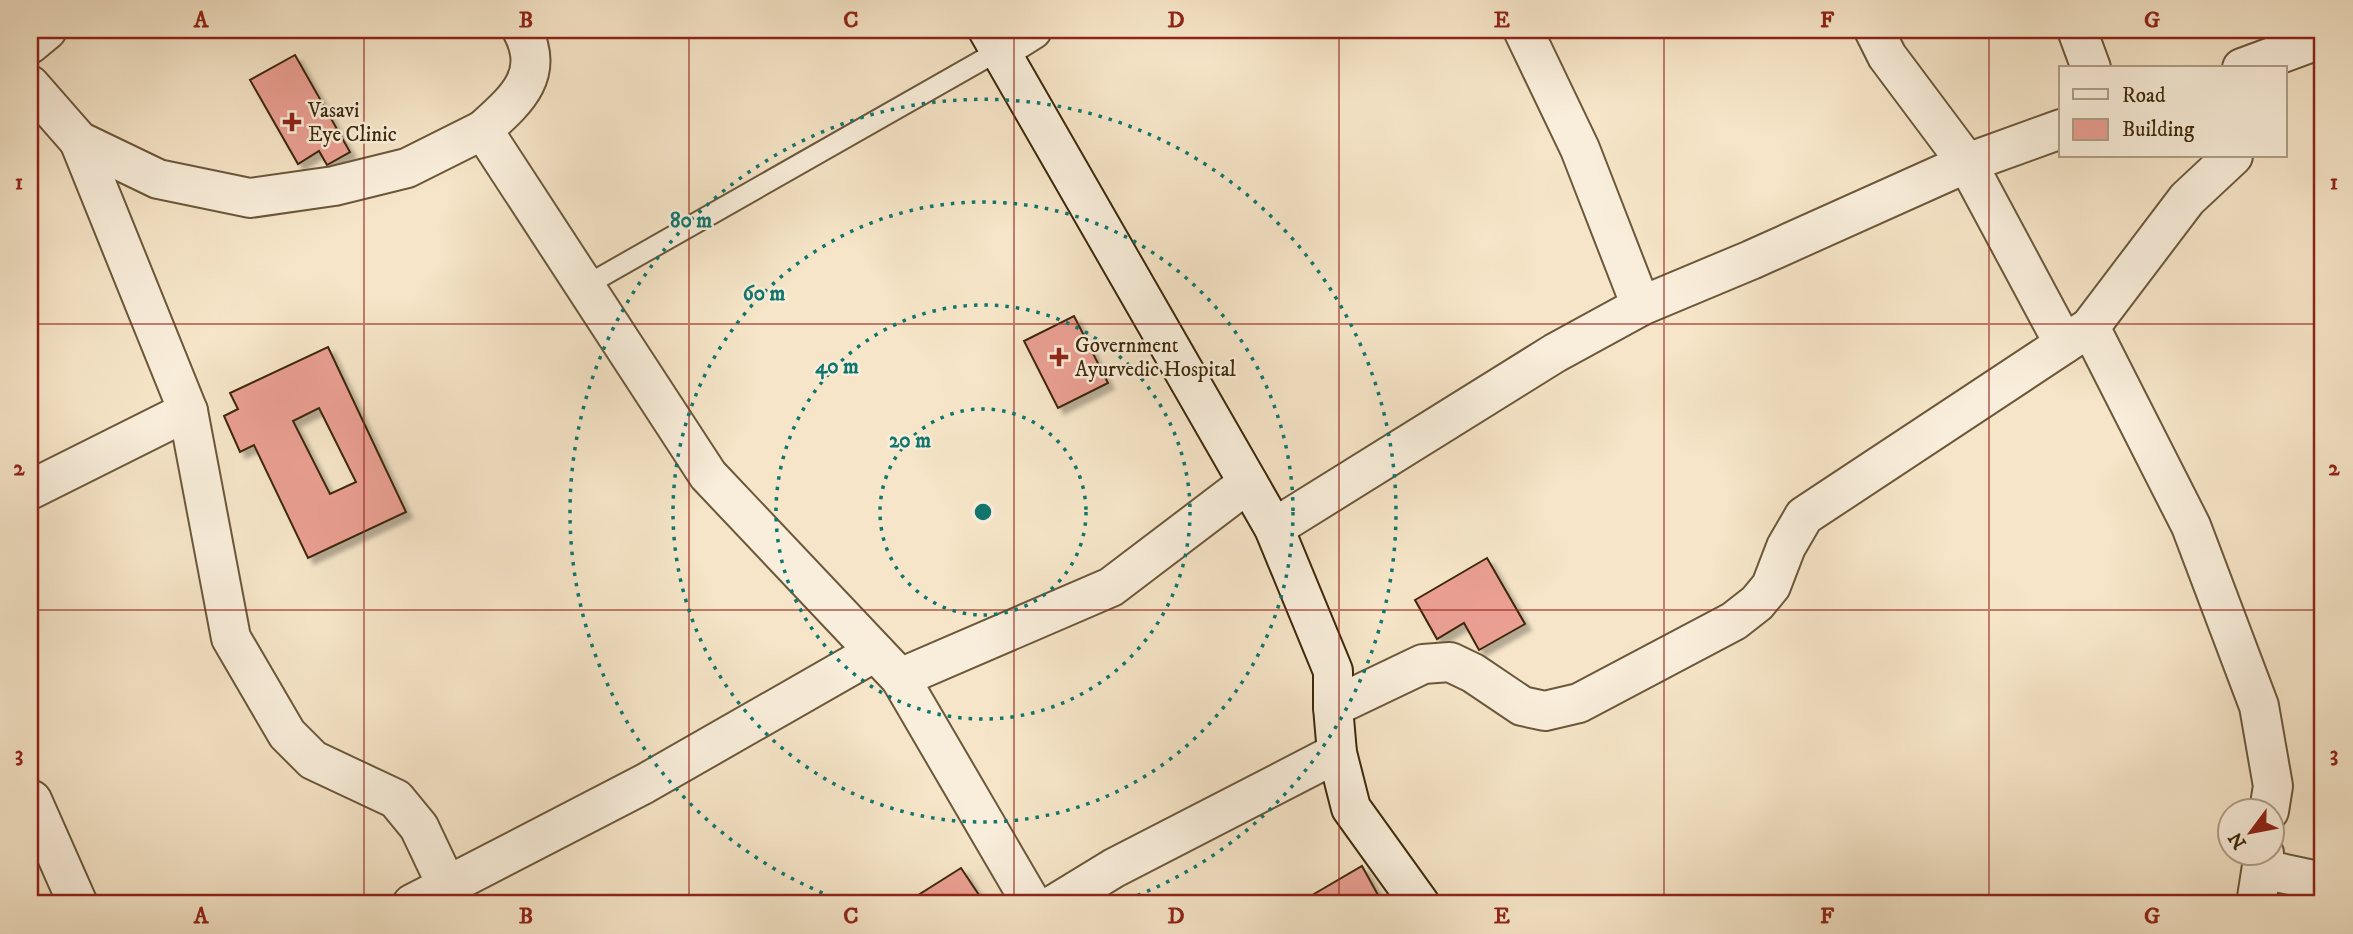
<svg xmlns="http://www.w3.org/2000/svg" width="2353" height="934" font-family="'IM FELL DW Pica',serif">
	<defs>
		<filter id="shadow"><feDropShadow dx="6" dy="6" stdDeviation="2" flood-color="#0004"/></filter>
	</defs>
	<rect width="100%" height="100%" fill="#f6e5c8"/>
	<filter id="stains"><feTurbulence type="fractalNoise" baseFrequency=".00286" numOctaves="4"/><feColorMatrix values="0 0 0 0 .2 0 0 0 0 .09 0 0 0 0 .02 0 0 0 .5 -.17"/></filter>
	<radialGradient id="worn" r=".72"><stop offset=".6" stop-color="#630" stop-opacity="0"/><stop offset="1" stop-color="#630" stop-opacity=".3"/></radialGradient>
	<g fill="#ea9f92" stroke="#3d280a" stroke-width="2" fill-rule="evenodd" filter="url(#shadow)">
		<polygon points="295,55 350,152 327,165 319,151 298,164 250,80"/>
		<polygon points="1074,316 1108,383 1058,408 1024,341"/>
		<path d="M328 347 406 512 308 558 254 445 240 452 224 416 238 409 230 393ZM319 408 356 482 330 494 293 421Z"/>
		<polygon points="1487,558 1525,624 1479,650 1464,623 1437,639 1415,600"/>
		<polygon points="1362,866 1383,904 1320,904 1314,894"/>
		<polygon points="961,868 985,904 904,904"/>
	</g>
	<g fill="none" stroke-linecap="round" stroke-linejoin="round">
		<g stroke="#6b573a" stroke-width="23">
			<polyline id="lane" points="585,286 1000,50"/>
		</g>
		<g stroke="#6b573a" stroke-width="42">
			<g id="street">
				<polyline points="1523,30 1580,149 1641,306"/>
				<polyline points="1874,30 1887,56 1967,163 2064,344"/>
				<polyline points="2077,30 2091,68"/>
				<polyline points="30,44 47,30"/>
				<polyline points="1000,50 1032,30"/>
				<polyline points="2242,68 2315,41 2323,34"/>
				<polyline points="30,85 79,141 158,179 250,198 334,186 407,168 483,130 708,475 900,678 1032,904"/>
				<path d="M483 130C515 101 546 76 522 30"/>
				<polyline points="2090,327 2191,526 2259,706 2273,786 2269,811"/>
				<polyline points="188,411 231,638 287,734 313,760 396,799 419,827 447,886"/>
				<polyline points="30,490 188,411 79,141"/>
				<polyline points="1274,528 1555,353 1641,306 1751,260 1967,163 2061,129"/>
				<polyline points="900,678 1111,587 1248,483"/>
				<polyline points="1333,707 1423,664 1450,662 1473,673 1522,706 1545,711 1579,703 1734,621 1757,603 1771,586 1786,547 1804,516 2090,327 2187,199 2233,156"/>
				<polyline points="30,801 32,800 78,904"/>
				<polyline points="2262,869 2323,882"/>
				<polyline points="412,904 644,784 875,652"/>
				<polyline points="1055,904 1114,868 1337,753"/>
				<polyline points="2256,904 2264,853"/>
			</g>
		</g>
		<g stroke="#3d280a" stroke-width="42">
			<polyline id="secondary" points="988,30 1274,528 1333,671 1333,707 1337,753 1351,808 1420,904"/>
		</g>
		<use href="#lane" stroke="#f9eedb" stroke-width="19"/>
		<use href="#street" stroke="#f9eedb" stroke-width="38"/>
		<use href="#secondary" stroke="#f9eedb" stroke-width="38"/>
	</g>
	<path fill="none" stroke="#8f2418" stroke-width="2" stroke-opacity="0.55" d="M364 30V904M689 30V904M1014 30V904M1339 30V904M1664 30V904M1989 30V904M30 324H2323M30 610H2323"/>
	<g fill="none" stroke="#0f766e" stroke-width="3.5" stroke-dasharray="3.5 7">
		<circle cx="983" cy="512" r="103"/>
		<circle cx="983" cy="512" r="207"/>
		<circle cx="983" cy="512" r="310"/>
		<path d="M852 904A413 413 0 1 1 1114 904"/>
	</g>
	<g fill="#8f2418" stroke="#f9eedb" stroke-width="2.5">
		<path d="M288.5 111.5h7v7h7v7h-7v7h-7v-7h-7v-7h7z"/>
		<path d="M1055.5 346.5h7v7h7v7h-7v7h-7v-7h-7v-7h7z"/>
	</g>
	<g text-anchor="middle" stroke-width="5" stroke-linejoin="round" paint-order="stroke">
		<g font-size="21" fill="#3d280a" stroke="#f9eedb" text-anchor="start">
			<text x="308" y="117">Vasavi<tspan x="308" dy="24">Eye Clinic</tspan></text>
			<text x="1075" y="352">Government<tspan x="1075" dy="24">Ayurvedic Hospital</tspan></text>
		</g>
	</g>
	<circle cx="983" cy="512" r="10" fill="#0f766e" stroke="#f9eedb" stroke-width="3.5"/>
	<g font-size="21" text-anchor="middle" font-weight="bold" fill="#0f766e" stroke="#f9eedb" stroke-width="5" stroke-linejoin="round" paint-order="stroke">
		<text x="691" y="227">80 m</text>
		<text x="764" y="300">60 m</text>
		<text x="837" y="373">40 m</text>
		<text x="910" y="447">20 m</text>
	</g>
	<rect width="2353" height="934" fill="none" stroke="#f6e5c8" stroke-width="77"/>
	<rect x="2059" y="66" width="228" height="91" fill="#f9eedb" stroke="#ae9f87" stroke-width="2"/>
	<rect x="2073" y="89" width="35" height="10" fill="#f9eedb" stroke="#ae9f87" stroke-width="2"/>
	<text x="2122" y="102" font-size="21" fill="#3d280a">Road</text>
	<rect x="2073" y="119" width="35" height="21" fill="#ea9f92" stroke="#ae9f87" stroke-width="2"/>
	<text x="2122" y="136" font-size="21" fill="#3d280a">Building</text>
	<g transform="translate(2251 832) rotate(238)"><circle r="33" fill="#f9eedb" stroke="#ae9f87" stroke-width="2"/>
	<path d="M0-5L12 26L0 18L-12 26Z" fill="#8f2418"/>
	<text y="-10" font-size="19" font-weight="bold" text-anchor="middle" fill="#3d280a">N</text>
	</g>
	<rect x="38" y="38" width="2276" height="857" fill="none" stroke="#8f2418" stroke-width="2.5"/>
	<g font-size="23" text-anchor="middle" font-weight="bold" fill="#8f2418">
		<text x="201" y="27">A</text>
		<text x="526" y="27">B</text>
		<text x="851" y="27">C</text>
		<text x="1176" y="27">D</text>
		<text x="1502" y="27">E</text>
		<text x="1827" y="27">F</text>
		<text x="2152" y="27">G</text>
		<text x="19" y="189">1</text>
		<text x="2334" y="189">1</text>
		<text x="19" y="475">2</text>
		<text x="2334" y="475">2</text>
		<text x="19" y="761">3</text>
		<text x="2334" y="761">3</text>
		<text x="201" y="923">A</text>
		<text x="526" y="923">B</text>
		<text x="851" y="923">C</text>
		<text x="1176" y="923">D</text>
		<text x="1502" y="923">E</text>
		<text x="1827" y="923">F</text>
		<text x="2152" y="923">G</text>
	</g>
	<rect width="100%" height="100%" filter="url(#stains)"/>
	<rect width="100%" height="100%" fill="url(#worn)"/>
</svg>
